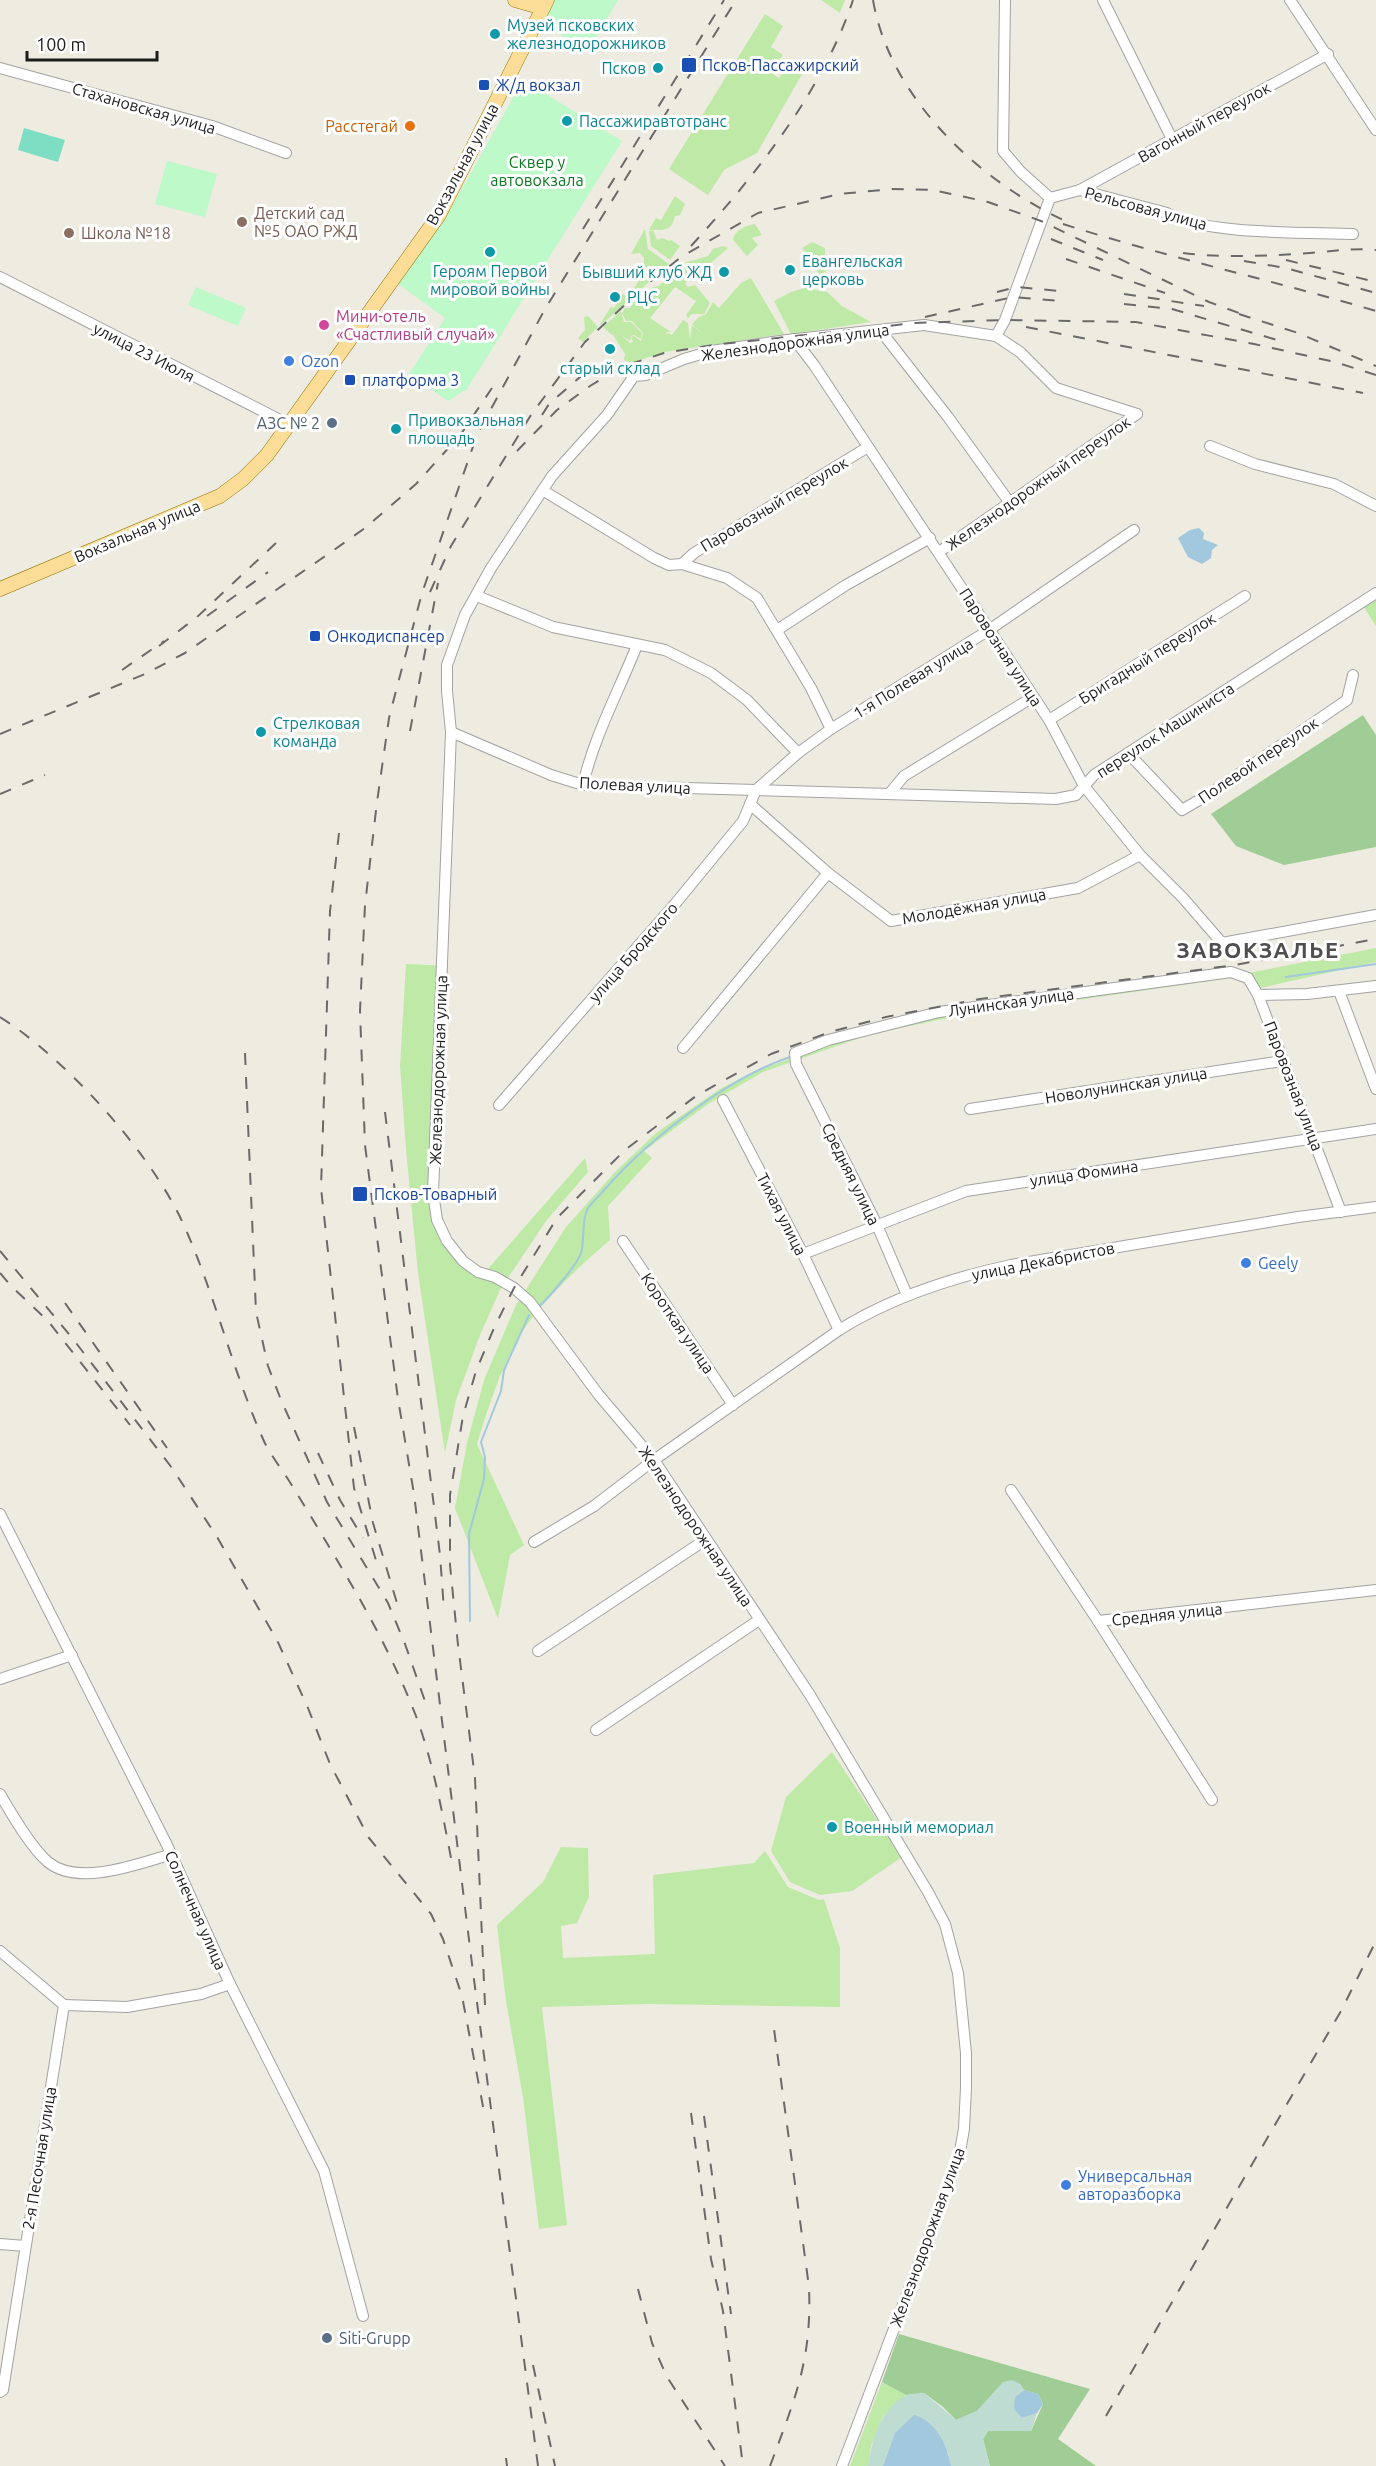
<svg xmlns="http://www.w3.org/2000/svg" width="1376" height="2466" font-family="Ubuntu,sans-serif">
	<rect width="100%" height="100%" fill="#eeebe1"/>
	<g fill="#bfe9a6">
		<polygon points="821,0 845,0 840,13"/>
		<polygon points="765,14 783,26 771,47 783,55 771,73 779,78 787,66 802,74 757,153 724,170 708,195 669,169"/>
		<path d="M675 196 685 204 680 215 675 216C671 234 661 229 649 230L656 218 661 220Z"/>
		<path d="M755 224 762 235 752 238 758 245 747 256 733 240C735 229 746 226 755 224Z"/>
		<polygon points="645,229 648,249 669,264 601,325 600,324 611,307 614,308 623,294 628,297 642,276 638,273 644,263 644,258 640,253 631,254"/>
		<polygon points="653,230 657,240 663,238 669,241 671,240 680,246 670,260 651,246 649,231"/>
		<polygon points="812,242 825,248 825,255 832,259 833,266 820,275 802,248"/>
		<polygon points="723,246 728,248 712,262 699,278 690,276 685,284 688,287 695,285 710,303 704,314 692,314 688,318 686,315 696,301 675,287 650,318 671,332 667,332 665,335 668,333 672,335 683,320 688,323 690,339 692,325 704,335 692,324 699,317 706,314 713,302 719,308 741,283 751,278 784,334 664,352 631,363 624,360 625,354 613,335 620,334 612,335 603,327 621,311 624,322 631,322 642,333 641,339 634,335 631,336 630,341 621,335 630,343 633,342 631,337 634,336 641,341 643,333 632,321 626,321 622,313 625,308 630,308 632,302 639,302 640,295 650,292 653,287 659,286 664,281 671,280 678,273 681,273 684,263 708,256 713,249"/>
		<polygon points="812,286 815,290 827,292 842,306 871,322 791,334 774,301 791,292"/>
		<polygon points="588,316 598,327 583,342 578,338 585,330 584,317"/>
		<polygon points="1376,595 1376,626 1362,604"/>
		<path d="M1376 948V962L1256 989 1232 978 938 1020 868 1035 763 1072 708 1104 644 1151 652 1158 608 1206 610 1240C582 1264 555 1289 532 1318 505 1353 490 1402 477 1444L524 1545 510 1555 498 1619 455 1508 467 1443 484 1380 516 1305 566 1227 616 1171 656 1133 720 1089 755 1071 865 1033 937 1017 1254 972Z"/>
		<path d="M406 964 448 966 438 1182C440 1218 449 1257 487 1270L585 1158 588 1172 546 1221 500 1290 480 1335 456 1400 445 1453 418 1273 406 1149 400 1066Z"/>
		<polygon points="832,1752 902,1857 852,1891 820,1895 790,1882 771,1851 786,1797"/>
		<polygon points="561,1847 588,1848 589,1897 577,1923 561,1926 563,1958 655,1954 653,1875 754,1863 765,1851 788,1887 819,1900 824,1899 840,1948 840,2007 648,2004 542,2007 567,2225 539,2229 523,2097 506,2001 497,1925 543,1882"/>
		<polygon points="882,2382 906,2395 883,2416 871,2446 868,2466 850,2466"/>
	</g>
	<g fill="#a0cd96">
		<polygon points="1363,715 1376,735 1376,847 1284,865 1236,846 1211,814"/>
		<polygon points="899,2334 1090,2389 1058,2439 1096,2466 990,2466 983,2439 988,2431 1031,2431 1043,2404 1038,2394 1024,2390 1020,2384 990,2397 977,2411 956,2420 943,2407 924,2393 906,2395 882,2382"/>
	</g>
	<path fill="#bedcd2" d="M1012 2380 1020 2384 1024 2390 1015 2397 1022 2418 1037 2413 1031 2431H988L983 2439 990 2466H951L948 2452 895 2433 883 2466H868C872 2441 880 2409 905 2396 910 2393 919 2394 924 2393L956 2420 977 2411 1003 2382Z"/>
	<g fill="#bdf9c9">
		<polygon points="554,0 618,0 588,51 541,24"/>
		<polygon points="523,80 622,141 467,389 448,401 409,374 445,318 398,284 446,217"/>
		<polygon points="167,161 217,174 205,217 155,204"/>
		<polygon points="196,287 246,308 238,326 188,305"/>
	</g>
	<polygon fill="#7edec4" points="24,128 65,140 58,162 18,150"/>
	<g fill="#a1c8dc">
		<polygon points="1199,528 1204,533 1203,539 1218,545 1212,550 1211,558 1202,564 1188,557 1178,538 1190,530"/>
		<polygon points="1024,2390 1038,2394 1043,2404 1037,2413 1022,2418 1014,2409 1015,2397"/>
		<path d="M914 2415C936 2421 947 2445 951 2466H883L895 2433Z"/>
	</g>
	<g fill="none" stroke-linecap="round" stroke-linejoin="round">
		<g stroke="#a1c8dc" stroke-width="2">
			<polyline points="1286,977 1376,964"/>
			<path d="M538 1307C548 1299 577 1265 581 1253 585 1240 581 1220 588 1208 593 1201 601 1194 606 1188 649 1139 730 1076 793 1056"/>
			<polyline points="470,1621 469,1534 484,1479 485,1457 481,1442 501,1391 504,1370 529,1315"/>
		</g>
		<g stroke="#a3a3a3" stroke-width="12">
			<g id="minor">
				<path d="M1005 0 1003 151 1021 172 1050 198 1080 190 1167 213C1203 235 1307 232 1353 234"/>
				<polyline points="1103,0 1172,139"/>
				<polyline points="1290,0 1376,130"/>
				<polyline points="0,68 212,126 286,153"/>
				<polyline points="1080,190 1328,54"/>
				<polyline points="0,277 288,424"/>
				<polyline points="880,330 948,417 1010,503"/>
				<polyline points="996,336 1020,352 1056,388 1137,414"/>
				<polyline points="794,339 814,365 1049,720 1084,786 1140,855 1183,898 1222,943 1376,915"/>
				<polyline points="1210,446 1255,464 1334,484 1376,506"/>
				<polyline points="544,491 654,558 669,565 682,564 727,578 757,598 811,688 831,729"/>
				<polyline points="939,552 1137,414"/>
				<polyline points="682,564 694,553 868,447"/>
				<polyline points="477,596 553,627 665,650 711,673 747,700 798,753"/>
				<polyline points="777,630 846,585 930,538"/>
				<polyline points="1049,720 1245,596"/>
				<polyline points="451,732 551,775 583,785 1056,799 1076,795 1094,775 1376,593"/>
				<polyline points="1128,753 1182,810 1211,793 1347,700 1353,675"/>
				<path d="M583 785C594 736 619 691 637 645"/>
				<polyline points="889,794 904,776 1033,697"/>
				<polyline points="750,804 828,873"/>
				<polyline points="1339,991 1376,1089"/>
				<polyline points="1258,995 1307,994 1376,986"/>
				<polyline points="683,1048 828,873 891,921 1078,888 1140,855"/>
				<polyline points="723,1100 803,1254 839,1330"/>
				<polyline points="499,1105 675,904 743,821 756,790 798,753 831,729 989,630 1134,530"/>
				<polyline points="970,1109 1282,1061"/>
				<polyline points="623,1241 733,1405"/>
				<polyline points="803,1254 966,1191 1376,1129"/>
				<polyline points="907,1295 877,1225 796,1064 795,1053 828,1040 939,1012 1231,972 1248,978 1258,995 1341,1212"/>
				<polyline points="1011,1490 1098,1621"/>
				<polyline points="0,1514 167,1845 230,1984 324,2171 363,2316"/>
				<path d="M534 1542 594 1506 654 1460 839 1330C892 1297 950 1278 1011 1265L1298 1217 1376 1207"/>
				<polyline points="538,1651 705,1540"/>
				<polyline points="0,1679 72,1655"/>
				<polyline points="596,1730 759,1620"/>
				<path d="M0 1794C11 1813 31 1848 48 1862 78 1887 138 1864 172 1854"/>
				<polyline points="1212,1800 1098,1621 1376,1590"/>
				<polyline points="0,1951 64,2005"/>
				<polyline points="64,2005 127,2007 201,1994 230,1984"/>
				<polyline points="0,2244 25,2246"/>
				<polyline points="0,2392 3,2390 64,2005"/>
				<polyline points="842,2466 959,2157 964,2129 966,2088 966,2053 958,1973 945,1924 928,1892 810,1695 654,1460 598,1394 530,1302 514,1288 495,1277 478,1272 463,1261 447,1241 437,1220 433,1193 451,732 447,691 447,665 465,615 491,568 552,476 607,415 634,376 646,375 684,359 711,351 787,340 924,325 996,336 1005,320 1050,198"/>
			</g>
		</g>
		<g stroke="#947400" stroke-width="15">
			<g id="major">
				<polyline points="515,0 543,8"/>
				<polyline points="0,589 220,496 243,479 267,455 439,215 547,0"/>
			</g>
		</g>
		<use href="#minor" stroke="#fff" stroke-width="10"/>
		<use href="#major" stroke="#fcdd98" stroke-width="14"/>
		<g stroke="#6a6a6a" stroke-width="2" stroke-dasharray="12 12" stroke-linecap="butt">
			<path d="M873 0C890 100 983 185 1072 224"/>
			<path d="M1063 224C1166 257 1272 280 1376 311"/>
			<polyline points="583,229 724,0"/>
			<polyline points="1051,239 1103,260"/>
			<path d="M691 246C755 176 823 91 853 0"/>
			<path d="M1183 253C1222 258 1271 256 1310 253 1333 251 1354 248 1376 250"/>
			<polyline points="1066,259 1165,293"/>
			<polyline points="1286,260 1376,282"/>
			<polyline points="1244,261 1286,268 1376,293"/>
			<polyline points="997,292 1017,287 1060,291"/>
			<polyline points="1124,294 1204,306"/>
			<polyline points="1124,304 1172,309 1284,342"/>
			<polyline points="1239,314 1298,333 1376,366"/>
			<polyline points="925,317 1013,297 1059,301"/>
			<polyline points="1026,327 1363,393"/>
			<polyline points="542,415 549,404 595,364"/>
			<polyline points="517,451 557,410 590,386 621,367 664,353 713,345 915,323 1005,320 1136,322 1254,344 1335,362 1376,375"/>
			<polyline points="430,592 451,546 531,415 585,342 645,286 681,257 758,213 840,194 892,189 933,190 988,202 1041,221 1209,302 1247,316"/>
			<polyline points="207,616 268,572"/>
			<polyline points="159,646 197,617 276,543"/>
			<polyline points="122,670 164,641"/>
			<polyline points="410,731 438,583"/>
			<polyline points="0,734 145,674 185,653 334,550 365,528 416,484 461,434 492,388"/>
			<polyline points="0,794 45,775"/>
			<polyline points="339,833 330,911 321,1188 354,1488 378,1567"/>
			<path d="M0 1017C65 1058 148 1150 181 1219 214 1290 231 1367 263 1439 270 1455 282 1469 291 1484 309 1513 327 1543 344 1572 371 1617 397 1667 416 1716 433 1762 442 1811 451 1858"/>
			<polyline points="245,1053 256,1312 268,1366 281,1400 327,1502 388,1603 405,1644 426,1704"/>
			<polyline points="385,1112 440,1555 444,1610"/>
			<polyline points="0,1251 73,1339 172,1468 217,1537 277,1640 308,1708 330,1764 369,1838 431,1914 443,1939 462,1996 485,2117"/>
			<polyline points="0,1273 11,1286 48,1321 130,1425"/>
			<polyline points="65,1303 167,1448"/>
			<polyline points="354,1427 373,1523 400,1613"/>
			<polyline points="318,1453 340,1500 363,1538"/>
			<polyline points="485,2005 475,1778 458,1645 450,1565 450,1495 463,1416 476,1371 494,1328 514,1288 557,1218 625,1150 696,1096 771,1054 830,1032 886,1017 980,999 1235,965 1376,939"/>
			<polyline points="691,2113 711,2259 723,2311 743,2466"/>
			<polyline points="704,2116 731,2314"/>
			<polyline points="638,2289 652,2343 667,2377 725,2466"/>
			<polyline points="533,2365 555,2466"/>
			<polyline points="1106,2416 1341,2011 1376,1941"/>
			<polyline points="506,2458 507,2466"/>
			<polyline points="538,2466 473,1972 414,1494 398,1399 365,1145 360,1011 365,905 377,802 389,718 397,687 422,593 477,435 545,309 736,0"/>
			<path d="M770 2466C795 2399 812 2360 809 2287L774 2029"/>
		</g>
	</g>
	<g fill="#0f9aa8" stroke="#fff" stroke-width="2">
		<circle cx="495" cy="34" r="6"/>
		<circle cx="658" cy="68" r="6"/>
		<circle cx="567" cy="121" r="6"/>
		<circle cx="490" cy="252" r="6"/>
		<circle cx="790" cy="270" r="6"/>
		<circle cx="724" cy="272" r="6"/>
		<circle cx="615" cy="297" r="6"/>
		<circle cx="610" cy="349" r="6"/>
		<circle cx="396" cy="429" r="6"/>
		<circle cx="261" cy="732" r="6"/>
		<circle cx="832" cy="1827" r="6"/>
	</g>
	<g fill="#1a4fb4" stroke="#fff" stroke-width="2">
		<rect x="681" y="57" width="16" height="16" rx="3"/>
		<rect x="478" y="79" width="12" height="12" rx="3"/>
		<rect x="344" y="374" width="12" height="12" rx="3"/>
		<rect x="309" y="630" width="12" height="12" rx="3"/>
		<rect x="352" y="1186" width="16" height="16" rx="3"/>
	</g>
	<circle fill="#e8710a" stroke="#fff" stroke-width="2" cx="410" cy="126" r="6"/>
	<g fill="#8d6e63" stroke="#fff" stroke-width="2">
		<circle cx="242" cy="222" r="6"/>
		<circle cx="69" cy="233" r="6"/>
	</g>
	<circle fill="#d1479c" stroke="#fff" stroke-width="2" cx="324" cy="325" r="6"/>
	<g fill="#3f7fe0" stroke="#fff" stroke-width="2">
		<circle cx="289" cy="361" r="6"/>
		<circle cx="1246" cy="1263" r="6"/>
		<circle cx="1066" cy="2185" r="6"/>
	</g>
	<g fill="#5c6f8a" stroke="#fff" stroke-width="2">
		<circle cx="332" cy="423" r="6"/>
		<circle cx="327" cy="2338" r="6"/>
	</g>
	<g text-anchor="middle" stroke-width="6" stroke-linejoin="round" paint-order="stroke">
		<g font-size="16" fill="#0d838f" stroke="#fff" text-anchor="start">
			<text x="507" y="31">Музей псковских<tspan x="507" dy="18">железнодорожников</tspan></text>
			<text x="646" y="74" text-anchor="end">Псков</text>
			<text x="579" y="127">Пассажиравтотранс</text>
			<text x="802" y="267">Евангельская<tspan x="802" dy="18">церковь</tspan></text>
			<text x="490" y="277" text-anchor="middle">Героям Первой<tspan x="490" dy="18">мировой войны</tspan></text>
			<text x="712" y="278" text-anchor="end">Бывший клуб ЖД</text>
			<text x="627" y="303">РЦС</text>
			<text x="610" y="374" text-anchor="middle">старый склад</text>
			<text x="408" y="426">Привокзальная<tspan x="408" dy="18">площадь</tspan></text>
			<text x="273" y="729">Стрелковая<tspan x="273" dy="18">команда</tspan></text>
			<text x="844" y="1833">Военный мемориал</text>
		</g>
		<g font-size="16" fill="#164399" stroke="#fff" text-anchor="start">
			<text x="702" y="71">Псков-Пассажирский</text>
			<text x="496" y="91">Ж/д вокзал</text>
			<text x="362" y="386">платформа 3</text>
			<text x="327" y="642">Онкодиспансер</text>
			<text x="374" y="1200">Псков-Товарный</text>
		</g>
		<g font-size="16" fill="#1c1c1c" stroke="#fff">
			<text transform="translate(144 108) rotate(16)" y="6">Стахановская улица</text>
			<text transform="translate(1204 122) rotate(-29)" y="6">Вагонный переулок</text>
			<text transform="translate(462 164) rotate(-62)" y="6">Вокзальная улица</text>
			<text transform="translate(1146 208) rotate(15)" y="6">Рельсовая улица</text>
			<text transform="translate(795 342) rotate(-8)" y="6">Железнодорожная улица</text>
			<text transform="translate(144 352) rotate(27)" y="6">улица 23 Июля</text>
			<text transform="translate(1038 483) rotate(-35)" y="6">Железнодорожный переулок</text>
			<text transform="translate(774 504) rotate(-31)" y="6">Паровозный переулок</text>
			<text transform="translate(137 531) rotate(-23)" y="6">Вокзальная улица</text>
			<text transform="translate(1001 647) rotate(57)" y="6">Паровозная улица</text>
			<text transform="translate(1147 658) rotate(-32)" y="6">Бригадный переулок</text>
			<text transform="translate(913 678) rotate(-32)" y="6">1-я Полевая улица</text>
			<text transform="translate(1165 730) rotate(-33)" y="6">переулок Машиниста</text>
			<text transform="translate(1258 760) rotate(-34)" y="6">Полевой переулок</text>
			<text transform="translate(635 785) rotate(3)" y="6">Полевая улица</text>
			<text transform="translate(974 906) rotate(-10)" y="6">Молодёжная улица</text>
			<text transform="translate(633 952) rotate(-49)" y="6">улица Бродского</text>
			<text transform="translate(1011 1002) rotate(-8)" y="6">Лунинская улица</text>
			<text transform="translate(438 1070) rotate(-88)" y="6">Железнодорожная улица</text>
			<text transform="translate(1126 1085) rotate(-9)" y="6">Новолунинская улица</text>
			<text transform="translate(1294 1086) rotate(69)" y="6">Паровозная улица</text>
			<text transform="translate(1084 1173) rotate(-8)" y="6">улица Фомина</text>
			<text transform="translate(851 1174) rotate(64)" y="6">Средняя улица</text>
			<text transform="translate(782 1214) rotate(63)" y="6">Тихая улица</text>
			<text transform="translate(1043 1261) rotate(-11)" y="6">улица Декабристов</text>
			<text transform="translate(678 1323) rotate(56)" y="6">Короткая улица</text>
			<text transform="translate(696 1526) rotate(56)" y="6">Железнодорожная улица</text>
			<text transform="translate(1167 1614) rotate(-6)" y="6">Средняя улица</text>
			<text transform="translate(196 1910) rotate(66)" y="6">Солнечная улица</text>
			<text transform="translate(39 2158) rotate(-81)" y="6">2-я Песочная улица</text>
			<text transform="translate(927 2237) rotate(-70)" y="6">Железнодорожная улица</text>
		</g>
		<g font-size="16" fill="#c56008" stroke="#fff" text-anchor="end">
			<text x="398" y="132">Расстегай</text>
		</g>
		<g font-size="16" fill="#0b7921" stroke="#fff">
			<text x="537" y="168">Сквер у<tspan x="537" dy="18">автовокзала</tspan></text>
		</g>
		<g font-size="16" fill="#785e54" stroke="#fff" text-anchor="start">
			<text x="254" y="219">Детский сад<tspan x="254" dy="18">№5 ОАО РЖД</tspan></text>
			<text x="81" y="239">Школа №18</text>
		</g>
		<g font-size="16" fill="#b23c85" stroke="#fff" text-anchor="start">
			<text x="336" y="322">Мини-отель<tspan x="336" dy="18">«Счастливый случай»</tspan></text>
		</g>
		<g font-size="16" fill="#366cbe" stroke="#fff" text-anchor="start">
			<text x="301" y="367">Ozon</text>
			<text x="1258" y="1269">Geely</text>
			<text x="1078" y="2182">Универсальная<tspan x="1078" dy="18">авторазборка</tspan></text>
		</g>
		<g font-size="16" fill="#4e5e75" stroke="#fff" text-anchor="end">
			<text x="320" y="429">АЗС № 2</text>
			<text x="339" y="2344" text-anchor="start">Siti-Grupp</text>
		</g>
		<g font-size="22" font-weight="bold" letter-spacing="1.5" fill="#4f4f4f" stroke="#fff">
			<text x="1258" y="958">ЗАВОКЗАЛЬЕ</text>
		</g>
	</g>
	<path d="M27 51v9h130v-9" fill="none" stroke="#1c1c1c" stroke-width="3"/>
	<text x="36" y="51" font-size="18" fill="#1c1c1c" stroke="#ffffff" stroke-width="4.5" paint-order="stroke">100 m</text>
</svg>
